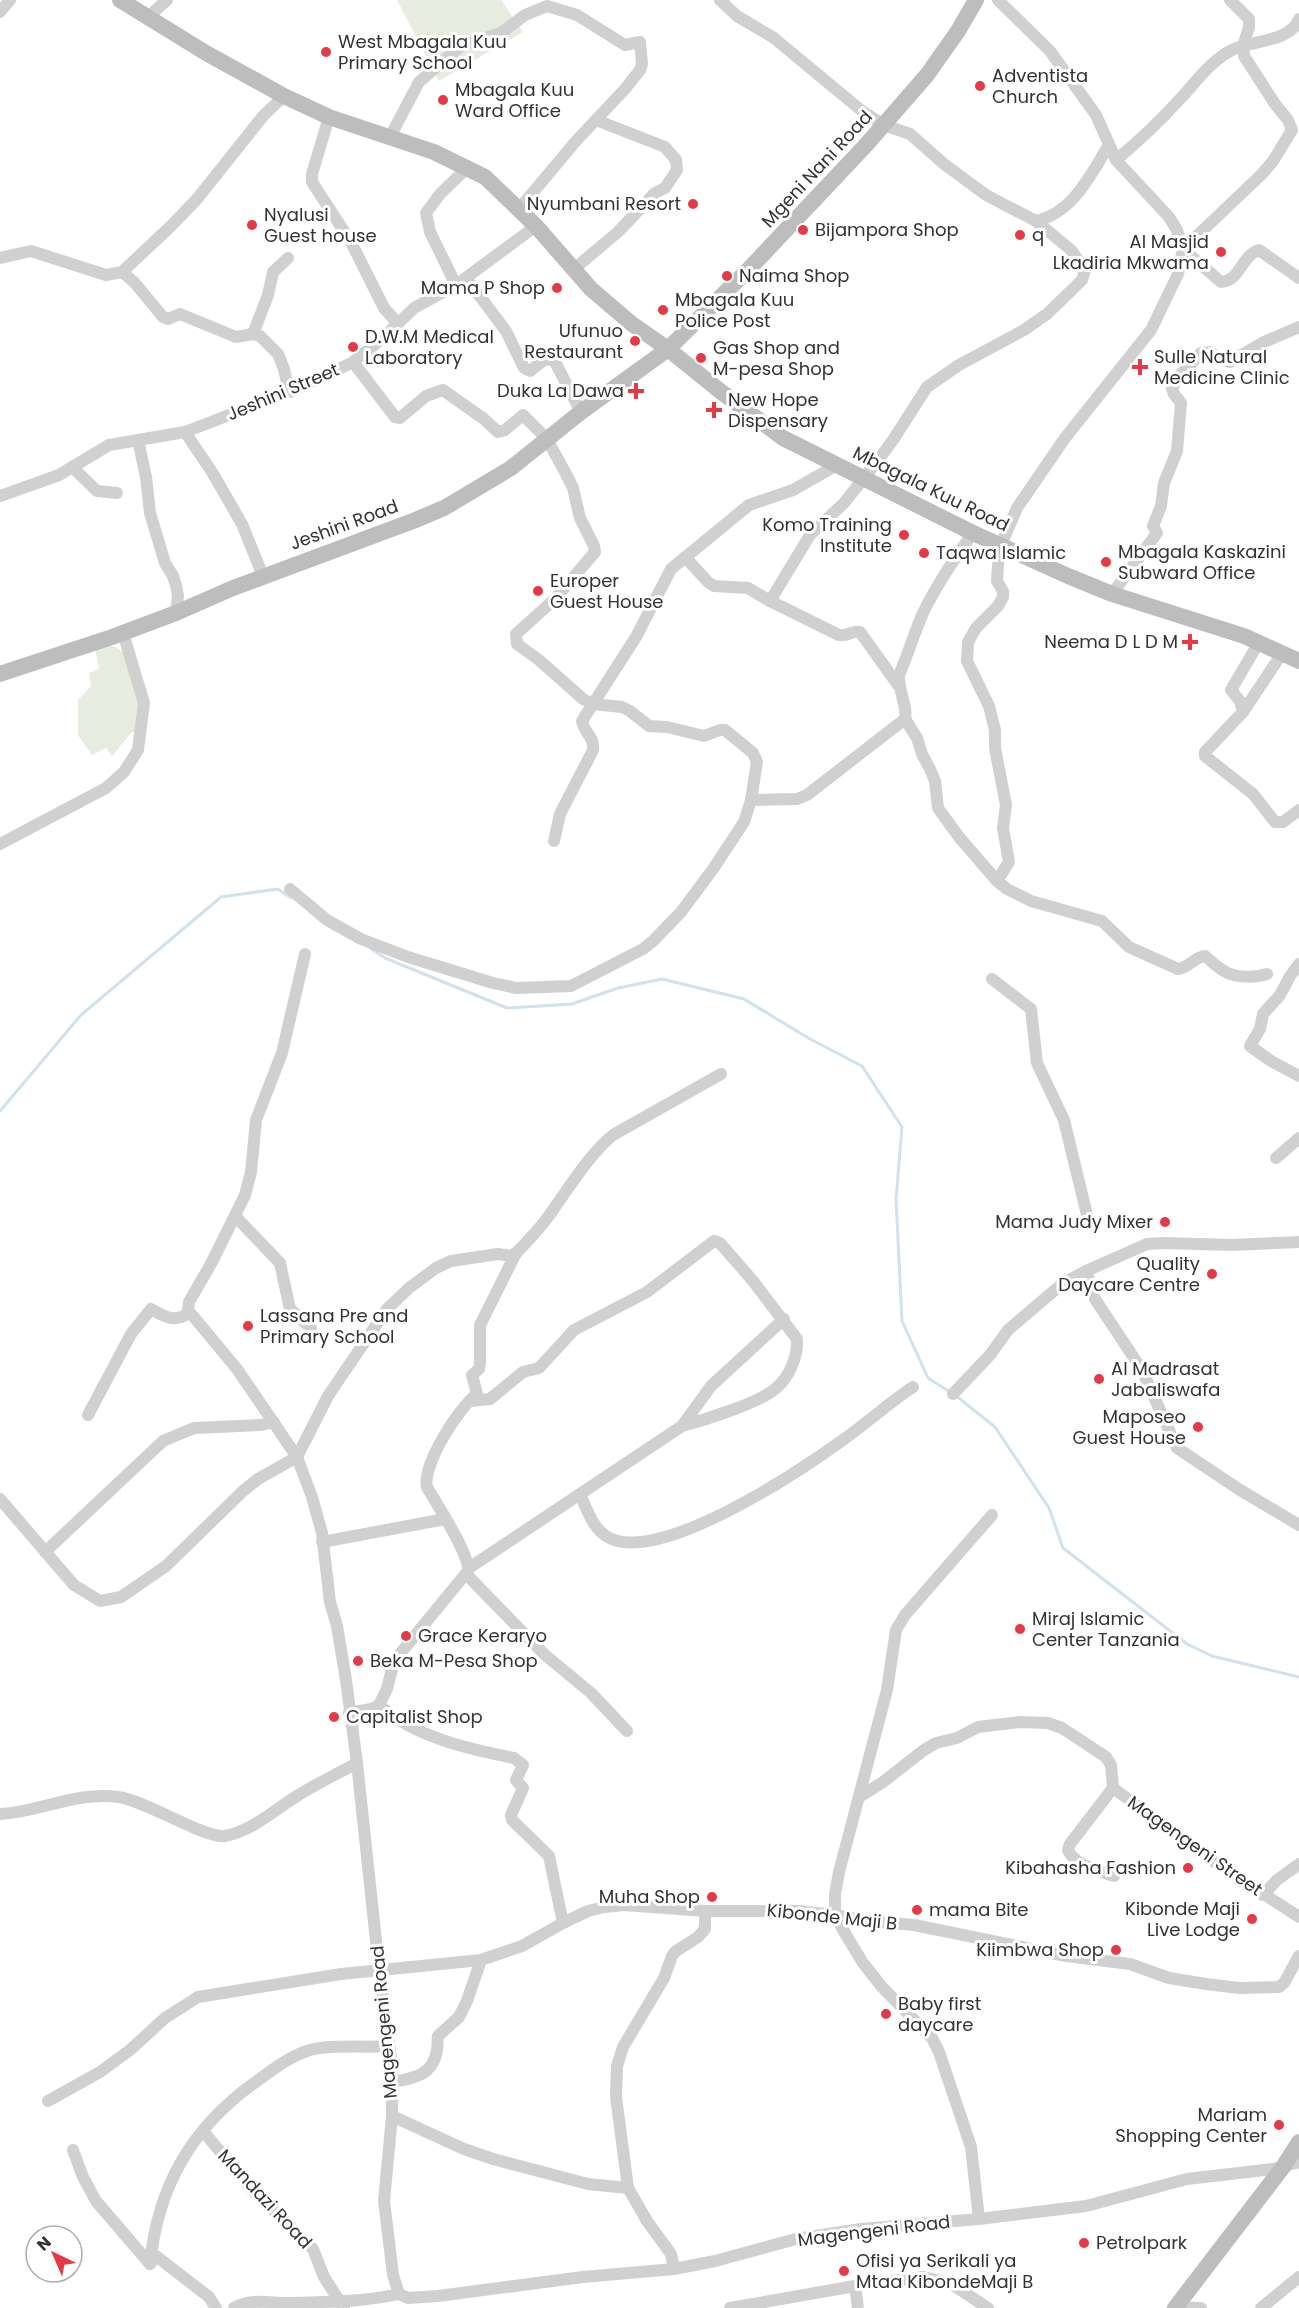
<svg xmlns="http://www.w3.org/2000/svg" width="1299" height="2308" font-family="Poppins,sans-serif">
	<rect width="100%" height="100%" fill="#fff"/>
	<g fill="#e6ecdf">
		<polygon points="397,0 501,0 523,32 439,81"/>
		<polygon points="107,645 116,647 127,656 142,696 139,731 132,732 112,756 106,748 92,755 78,735 78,700 91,686 89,673 99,669 95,649"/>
	</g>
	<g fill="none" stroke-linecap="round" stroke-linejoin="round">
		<g stroke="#cfe2ee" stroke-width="3">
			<polyline points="370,948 385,958 507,1008 572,1004 618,988 662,979 744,999 810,1039 862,1066 902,1127 896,1199 902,1321 928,1378 950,1392"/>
			<polyline points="0,1111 81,1015 221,897 278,889 291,898"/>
			<polyline points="955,1395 995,1427 1049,1508 1063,1548 1187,1644 1212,1656 1299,1677"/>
		</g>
		<g stroke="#d0d0d0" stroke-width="12">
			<polyline points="720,0 737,16 774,38 862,111 884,125 910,134 944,164 986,195 1036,221 1071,250 1085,270 1082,280 1047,314 1024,330 959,365 927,387 893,440 879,459 844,503 810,535 770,601"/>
			<path d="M1230 0 1249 19V27L1243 46 1244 56 1275 104 1288 120 1292 130 1273 161 1262 174 1183 249 1221 282C1239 282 1242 255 1259 250L1299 278"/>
			<polyline points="0,12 10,0"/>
			<polyline points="148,17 167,0"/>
			<polyline points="329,117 312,174 312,182 351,242 384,308 398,324"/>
			<polyline points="390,137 419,82 461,46 501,33 525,15 547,6 577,15 625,45 640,42 642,64 640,70 625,89 576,141 519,209"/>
			<path d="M1116 160C1139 141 1160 121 1180 99 1196 82 1212 59 1234 49 1254 40 1290 42 1299 19"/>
			<path d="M1036 221C1073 213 1091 174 1109 145"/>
			<polyline points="0,258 31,251 106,275 122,272 170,227 197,199 263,116 284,96"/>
			<polyline points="574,269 618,232 655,193 665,188 677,170 676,160 665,147 596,120"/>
			<polyline points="122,272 134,282 163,317 168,319 180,314 236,337 253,334 260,336 278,354 284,369 289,392"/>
			<polyline points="466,278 506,331 524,368 530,371 545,359 554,360 581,412"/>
			<polyline points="456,285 430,232 426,213 440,194 467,168"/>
			<polyline points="253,334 268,295 273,272 288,258"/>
			<polyline points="185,432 212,472 242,524 263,576"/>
			<polyline points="138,440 146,477 150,513 165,563 173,576 176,585 178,596 176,613"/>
			<polyline points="73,468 97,491 117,493"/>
			<polyline points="0,496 59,475 109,445 185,432 289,392 343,367 353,362 385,336 414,308 456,285 536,226"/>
			<path d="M685 557 708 582 714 586 748 588 770 601 839 635C847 637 853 630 860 632L898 685"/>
			<polyline points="1112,594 1157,533 1153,526 1161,506 1164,483 1177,451 1181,403 1174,394 1172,388 1180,375 1201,353 1210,352 1221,359 1230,362 1264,342 1299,327"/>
			<polyline points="1259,642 1231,690 1240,701 1243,712 1205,752 1205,756 1253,794 1275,822 1283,822 1299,810"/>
			<polyline points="1243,712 1281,655"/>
			<path d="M905 719 917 738 922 754 930 769 935 781 938 808 959 837 997 881 1007 889 1031 901 1102 921 1129 947 1178 969C1189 968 1194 957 1205 956 1211 961 1217 967 1224 971 1235 978 1255 978 1267 974"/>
			<path d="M751 800 797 799 807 795 905 719C908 708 898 690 899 675 908 655 914 633 923 613 937 584 954 559 973 533"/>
			<path d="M554 841 560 814 593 750C595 737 584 733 582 721L636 637 671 569 749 505 793 490 837 465"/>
			<polyline points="0,844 106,788 124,772 138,750 144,703 123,633"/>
			<polyline points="997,881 1009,862 1003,828 1006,805 995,748 995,730 989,706 967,661 968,642 976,628 998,606 1003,597 1003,591 997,581 998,565 1001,545 1017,508 1065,438 1151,330 1178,274 1183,249 1177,230 1169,217 1116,160 1096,115 1050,51 998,0"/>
			<polyline points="290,889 327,920 361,939 408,957 493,983 516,988 571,986 643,949 653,941 681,912 713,869 744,822 751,800 757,762 753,753 725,730 720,730 704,736 667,727 649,726 630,711 622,707 593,704 583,699 539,660 517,644 516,634 555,599 595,552 594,546 580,518 573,488 566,474 547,439 523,415 505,430 498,432 484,419 443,390 426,396 400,418 395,417 353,362"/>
			<polyline points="305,954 282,1053 256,1120 251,1172 245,1195 212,1262 189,1302 188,1310 237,1369 297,1457 312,1497 322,1533 330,1602 337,1626 346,1680 357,1763 379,1969 392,2065 392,2116 384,2201 393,2275 399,2294 408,2298 438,2296 583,2277 674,2269 715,2261 796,2239 861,2229 979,2219 1086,2206 1187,2179 1273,2169 1299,2162"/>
			<polyline points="1299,964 1290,976 1280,995 1263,1014 1260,1029 1250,1046 1271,1061 1299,1076"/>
			<polyline points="992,979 1031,1009 1037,1063 1064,1120 1088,1219"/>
			<polyline points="1276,1158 1299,1138"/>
			<polyline points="236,1217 280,1263 290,1309 311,1328"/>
			<polyline points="1086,1271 1095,1299 1142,1370 1177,1448 1240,1490 1299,1525"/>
			<polyline points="953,1394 990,1355 1008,1330 1062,1284 1086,1271 1147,1244 1165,1243 1232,1245 1299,1242"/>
			<path d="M88 1415 131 1334 151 1309C165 1317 174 1323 189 1313"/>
			<polyline points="682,1426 711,1386 784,1319"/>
			<path d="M580 1494C586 1508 593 1528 606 1536 655 1568 798 1472 840 1442 865 1425 887 1404 913 1387"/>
			<path d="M0 1499 74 1585 100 1601 121 1597 166 1566 243 1491 258 1479 297 1457 328 1396 387 1309 409 1288 436 1268 451 1261 498 1254 511 1256 516 1253C530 1239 544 1224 555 1207 573 1182 589 1155 613 1135L721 1074"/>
			<polyline points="322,1542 445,1519"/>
			<polyline points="45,1552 163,1441 194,1428 261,1425 274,1422"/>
			<path d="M469 1568 682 1426C704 1420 759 1403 775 1389 789 1378 798 1357 797 1339L753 1281 720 1243 714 1241 647 1292 574 1330 539 1368 523 1372 490 1399 470 1401"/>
			<polyline points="466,1574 544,1654 591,1693 627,1731"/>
			<path d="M379 1705C415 1737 468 1749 514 1758L523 1765 516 1780 523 1788 511 1815 512 1820 549 1856 563 1923"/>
			<path d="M349 1713 371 1709 379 1705 387 1689 394 1661 468 1571C470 1554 437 1505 427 1487 422 1465 459 1407 477 1394L472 1375 479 1369 480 1363V1325L516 1253"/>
			<polyline points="1113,1788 1213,1861 1299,1917"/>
			<path d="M1113 1788 1070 1844 1068 1850C1075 1866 1099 1870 1114 1876"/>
			<polyline points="861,1796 883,1782 924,1750 936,1743 957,1738 978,1727 1020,1722 1048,1723 1062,1728 1106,1757 1111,1765 1113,1788"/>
			<path d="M0 1814C40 1812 77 1791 118 1797 145 1800 205 1839 225 1836 252 1831 274 1810 297 1796 316 1784 337 1774 357 1763"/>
			<polyline points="1263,1895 1277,1880 1299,1864"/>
			<path d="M393 2082C415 2078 433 2075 437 2050 438 2045 437 2041 438 2036L459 2017 467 2001 481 1960"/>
			<polyline points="48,2101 100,2072 130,2050 165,2018 198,1997 341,1974 481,1960 522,1946 563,1923 588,1911 604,1907 624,1905 705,1911 798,1911 835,1915 866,1921 914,1925 1066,1956 1130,1964 1169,1978 1206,1984 1239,1988 1279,1987 1284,1983 1299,1956"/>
			<polyline points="392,2116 464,2149 493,2159 588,2184 628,2188"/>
			<polyline points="203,2131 253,2191 313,2249 324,2277 344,2308"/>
			<polyline points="73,2150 83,2177 96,2201 150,2264 156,2256 209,2297 216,2308"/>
			<polyline points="979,2219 971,2147 939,2052 932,2038 882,1987 863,1963 846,1935 835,1915 835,1894 839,1872 887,1690 896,1630 905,1615 992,1515"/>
			<path d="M150 2264C158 2185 192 2127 257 2081 272 2070 289 2057 307 2051 328 2044 366 2048 389 2046"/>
			<polyline points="674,2269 671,2254 647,2221 628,2188 616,2097 617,2066 623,2047 664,1978 672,1956 676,1951 698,1937 705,1929 705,1911"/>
			<polyline points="855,2286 858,2308"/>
			<polyline points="1176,2307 1201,2308"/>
			<path d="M234 2308C251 2298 270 2303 288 2303 325 2302 363 2302 399 2294"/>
			<polyline points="730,2308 855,2286 923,2277 950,2283 988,2308"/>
			<polyline points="1261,2308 1299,2277"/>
		</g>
		<g stroke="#bdbdbd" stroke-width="16">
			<polyline points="120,0 206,53 284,96 329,117 434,152 485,177 536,226 591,289 632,324 668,349 720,391 783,438 973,533 1068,576 1112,594 1244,636 1299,661"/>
			<polyline points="0,674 112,637 176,613 233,588 413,521 444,508 511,468 581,412 668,349 750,268 866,145 927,75 958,31 976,0"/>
			<polyline points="1175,2308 1283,2167 1299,2142"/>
		</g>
	</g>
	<g fill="#e63946" stroke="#fff" stroke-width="2">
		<circle cx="326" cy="52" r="6"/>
		<circle cx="980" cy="86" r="6"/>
		<circle cx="443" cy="100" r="6"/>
		<circle cx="693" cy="204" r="6"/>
		<circle cx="252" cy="225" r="6"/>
		<circle cx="803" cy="230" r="6"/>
		<circle cx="1020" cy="235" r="6"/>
		<circle cx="1221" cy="252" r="6"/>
		<circle cx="727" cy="276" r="6"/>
		<circle cx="557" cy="288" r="6"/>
		<circle cx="663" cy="310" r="6"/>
		<circle cx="635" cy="341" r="6"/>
		<circle cx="353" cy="347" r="6"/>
		<circle cx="701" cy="358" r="6"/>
		<path d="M1137 358h6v6h6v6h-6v6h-6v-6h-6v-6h6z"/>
		<path d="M633 382h6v6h6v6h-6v6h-6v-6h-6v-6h6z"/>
		<path d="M711 401h6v6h6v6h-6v6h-6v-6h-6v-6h6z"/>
		<circle cx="904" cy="535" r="6"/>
		<circle cx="924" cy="553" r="6"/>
		<circle cx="1106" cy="562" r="6"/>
		<circle cx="538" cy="591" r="6"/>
		<path d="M1187 633h6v6h6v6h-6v6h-6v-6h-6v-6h6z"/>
		<circle cx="1165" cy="1222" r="6"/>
		<circle cx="1212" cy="1274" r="6"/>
		<circle cx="248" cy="1326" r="6"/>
		<circle cx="1099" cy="1379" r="6"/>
		<circle cx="1198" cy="1427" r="6"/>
		<circle cx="1020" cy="1629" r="6"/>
		<circle cx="406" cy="1636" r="6"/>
		<circle cx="358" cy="1661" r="6"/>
		<circle cx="334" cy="1717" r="6"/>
		<circle cx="1188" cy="1868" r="6"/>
		<circle cx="712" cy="1897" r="6"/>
		<circle cx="917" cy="1910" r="6"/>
		<circle cx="1252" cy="1919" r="6"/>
		<circle cx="1116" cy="1950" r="6"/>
		<circle cx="886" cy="2014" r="6"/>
		<circle cx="1279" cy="2125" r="6"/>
		<circle cx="1084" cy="2243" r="6"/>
		<circle cx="844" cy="2271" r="6"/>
	</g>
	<g text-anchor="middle" stroke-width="6" stroke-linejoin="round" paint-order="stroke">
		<g font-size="18" fill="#333" stroke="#fff" text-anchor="start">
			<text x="338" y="48">West Mbagala Kuu<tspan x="338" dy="21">Primary School</tspan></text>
			<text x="992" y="82">Adventista<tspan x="992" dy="21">Church</tspan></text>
			<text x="455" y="96">Mbagala Kuu<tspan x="455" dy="21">Ward Office</tspan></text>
			<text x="681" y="210" text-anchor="end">Nyumbani Resort</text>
			<text x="264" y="221">Nyalusi<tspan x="264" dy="21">Guest house</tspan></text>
			<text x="815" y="236">Bijampora Shop</text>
			<text x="1032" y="241">q</text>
			<text x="1209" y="248" text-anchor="end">Al Masjid<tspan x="1209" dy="21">Lkadiria Mkwama</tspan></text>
			<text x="739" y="282">Naima Shop</text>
			<text x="545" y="294" text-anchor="end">Mama P Shop</text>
			<text x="675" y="306">Mbagala Kuu<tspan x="675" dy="21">Police Post</tspan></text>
			<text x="623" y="337" text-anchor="end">Ufunuo<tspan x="623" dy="21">Restaurant</tspan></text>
			<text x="365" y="343">D.W.M Medical<tspan x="365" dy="21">Laboratory</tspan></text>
			<text x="713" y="354">Gas Shop and<tspan x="713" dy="21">M-pesa Shop</tspan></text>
			<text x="1154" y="363">Sulle Natural<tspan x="1154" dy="21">Medicine Clinic</tspan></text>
			<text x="624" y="397" text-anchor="end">Duka La Dawa</text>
			<text x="728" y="406">New Hope<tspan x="728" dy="21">Dispensary</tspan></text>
			<text x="892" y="531" text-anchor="end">Komo Training<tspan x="892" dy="21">Institute</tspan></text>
			<text x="1118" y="558">Mbagala Kaskazini<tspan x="1118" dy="21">Subward Office</tspan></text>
			<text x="936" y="559">Taqwa Islamic</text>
			<text x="550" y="587">Europer<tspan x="550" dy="21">Guest House</tspan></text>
			<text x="1178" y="648" text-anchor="end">Neema D L D M</text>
			<text x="1153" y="1228" text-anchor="end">Mama Judy Mixer</text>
			<text x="1200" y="1270" text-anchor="end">Quality<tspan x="1200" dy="21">Daycare Centre</tspan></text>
			<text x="260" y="1322">Lassana Pre and<tspan x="260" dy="21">Primary School</tspan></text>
			<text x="1111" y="1375">Al Madrasat<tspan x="1111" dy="21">Jabaliswafa</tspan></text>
			<text x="1186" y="1423" text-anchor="end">Maposeo<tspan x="1186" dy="21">Guest House</tspan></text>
			<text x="1032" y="1625">Miraj Islamic<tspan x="1032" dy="21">Center Tanzania</tspan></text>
			<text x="418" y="1642">Grace Keraryo</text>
			<text x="370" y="1667">Beka M-Pesa Shop</text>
			<text x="346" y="1723">Capitalist Shop</text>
			<text x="1176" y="1874" text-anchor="end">Kibahasha Fashion</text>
			<text x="700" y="1903" text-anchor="end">Muha Shop</text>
			<text x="1240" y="1915" text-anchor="end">Kibonde Maji<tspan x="1240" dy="21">Live Lodge</tspan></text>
			<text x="929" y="1916">mama Bite</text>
			<text x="1104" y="1956" text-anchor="end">Kiimbwa Shop</text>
			<text x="898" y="2010">Baby first<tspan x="898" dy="21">daycare</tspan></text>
			<text x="1267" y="2121" text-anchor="end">Mariam<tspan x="1267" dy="21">Shopping Center</tspan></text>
			<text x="1096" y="2249">Petrolpark</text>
			<text x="856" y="2267">Ofisi ya Serikali ya<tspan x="856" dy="21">Mtaa KibondeMaji B</tspan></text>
		</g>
		<g font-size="18" fill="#333" stroke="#fff">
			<text transform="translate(817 169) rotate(-47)" y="6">Mgeni Nani Road</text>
			<text transform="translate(283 392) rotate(-23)" y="6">Jeshini Street</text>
			<text transform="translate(931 489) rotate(26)" y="6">Mbagala Kuu Road</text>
			<text transform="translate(344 525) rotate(-20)" y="6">Jeshini Road</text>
			<text transform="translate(1195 1846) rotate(35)" y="6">Magengeni Street</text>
			<text transform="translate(832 1917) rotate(6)" y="6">Kibonde Maji B</text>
			<text transform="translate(384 2022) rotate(-95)" y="6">Magengeni Road</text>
			<text transform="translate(265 2199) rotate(47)" y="6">Mandazi Road</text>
			<text transform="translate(874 2231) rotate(-7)" y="6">Magengeni Road</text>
		</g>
	</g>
	<g transform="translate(54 2254) rotate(316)"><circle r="28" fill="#ffffff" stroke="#adadad" stroke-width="1.5"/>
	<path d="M0-4.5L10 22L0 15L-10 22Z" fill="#e63946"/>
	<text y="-9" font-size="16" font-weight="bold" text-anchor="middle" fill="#333333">N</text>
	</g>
</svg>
